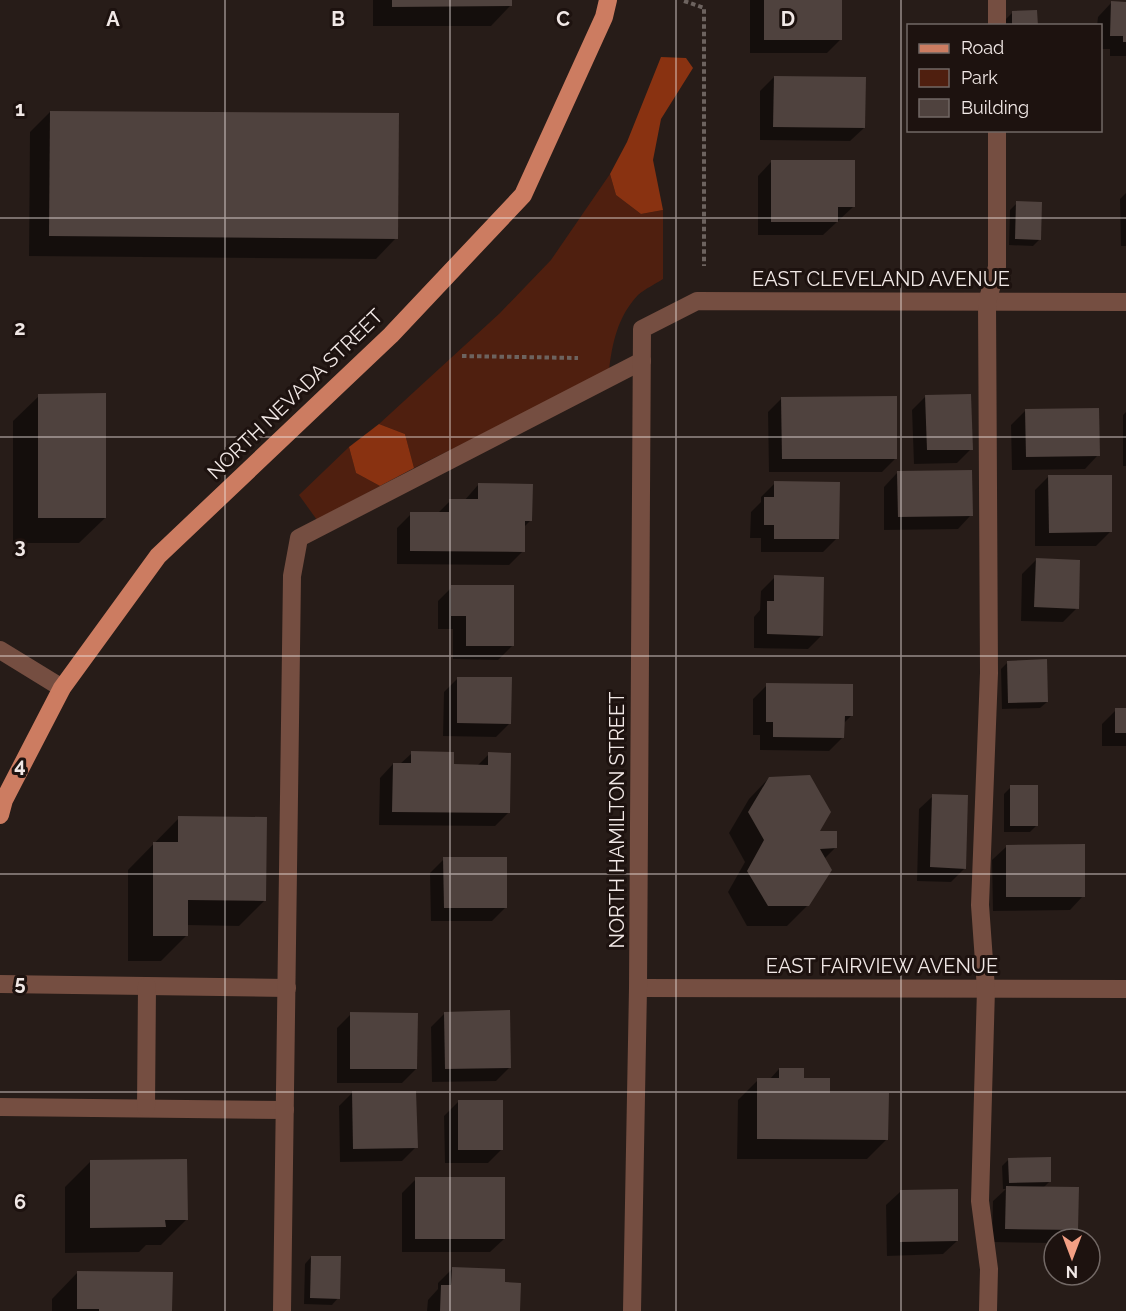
<svg xmlns="http://www.w3.org/2000/svg" width="1126" height="1311" font-family="Raleway,sans-serif">
	<rect width="100%" height="100%" fill="#271c18"/>
	<g fill="#4f1f0f">
		<path d="M610 174 616 195 641 214 663 210V279C655 284 645 289 638 295 618 316 612 343 609 371L414 468 405 434 379 424 500 313 551 260Z"/>
		<polygon points="349,447 356,473 380,486 317,520 299,495"/>
	</g>
	<g fill="#893211">
		<polygon points="661,57 686,58 693,68 661,119 653,160 663,210 641,214 616,195 610,174 627,142"/>
		<polygon points="379,424 405,434 414,468 380,486 356,473 349,447"/>
	</g>
	<g fill="#0007">
		<polygon points="373,0 511,0 511,5 491,26 373,26"/>
		<polygon points="750,0 841,0 840,40 827,53 750,53"/>
		<polygon points="1111,3 1126,3 1126,56 1110,56 1110,49 1100,49 1100,26 1097,26 1098,17"/>
		<polygon points="1012,13 1037,26 1006,26 1005,20"/>
		<polygon points="774,77 864,128 850,141 760,140 760,91"/>
		<polygon points="50,112 396,238 376,259 29,256 30,132"/>
		<polygon points="771,162 853,207 823,235 758,235 758,176"/>
		<polygon points="1126,193 1126,246 1121,246 1120,199"/>
		<polygon points="1017,203 1040,239 1033,246 1009,245 1010,210"/>
		<polygon points="39,396 105,518 79,543 13,543 13,421"/>
		<polygon points="926,396 971,449 957,463 914,464 912,410"/>
		<polygon points="782,398 895,459 882,472 769,472 768,412"/>
		<polygon points="1025,411 1098,455 1085,469 1012,470 1011,425"/>
		<polygon points="1126,412 1126,466 1123,466 1123,415"/>
		<polygon points="897,473 971,515 958,529 884,530 884,487"/>
		<polygon points="1049,476 1110,532 1096,546 1035,546 1035,490"/>
		<polygon points="775,483 837,538 823,552 761,552 761,538 750,538 751,512 761,502 761,497"/>
		<polygon points="478,485 531,520 523,528 523,551 509,565 397,564 397,528 411,514 437,514 450,501 464,501"/>
		<polygon points="1036,560 1077,608 1063,622 1021,621 1022,574"/>
		<polygon points="775,577 822,635 808,649 754,648 754,617 760,610 761,591"/>
		<polygon points="452,587 512,646 498,660 453,659 453,629 438,629 438,601"/>
		<polygon points="1008,662 1047,702 1040,708 1002,709 1001,669"/>
		<polygon points="458,678 510,723 496,737 443,736 444,692"/>
		<polygon points="767,685 851,716 843,724 843,737 829,751 760,750 760,735 753,735 753,699"/>
		<polygon points="1116,710 1126,710 1126,746 1102,746 1102,724"/>
		<polygon points="412,753 452,765 477,766 489,754 509,812 495,826 379,825 380,778 393,764 400,764"/>
		<polygon points="769,778 818,832 835,848 824,859 808,905 787,926 747,926 728,892 745,862 729,833 749,799"/>
		<polygon points="1011,787 1037,825 1030,832 1004,832 1004,794"/>
		<polygon points="933,796 965,868 951,882 917,881 919,809"/>
		<polygon points="179,818 265,900 239,926 187,925 187,935 161,961 128,961 128,870"/>
		<polygon points="1006,847 1083,896 1070,910 993,911 992,860"/>
		<polygon points="444,859 506,907 492,921 431,921 430,873"/>
		<polygon points="445,1013 510,1067 496,1081 432,1082 431,1027"/>
		<polygon points="351,1014 416,1069 402,1083 337,1083 337,1028"/>
		<polygon points="779,1069 829,1094 887,1139 867,1159 737,1159 738,1100 758,1080 769,1080"/>
		<polygon points="353,1092 416,1147 402,1161 340,1162 339,1106"/>
		<polygon points="458,1102 502,1149 488,1163 445,1163 444,1116"/>
		<polygon points="1009,1159 1050,1181 1043,1188 1077,1230 1067,1239 1054,1239 1054,1243 992,1242 993,1201 1006,1189 1003,1189 1002,1166"/>
		<polygon points="91,1161 186,1220 161,1245 146,1245 139,1252 65,1253 65,1187"/>
		<polygon points="416,1179 504,1239 490,1252 402,1252 402,1193"/>
		<polygon points="900,1192 957,1241 943,1254 887,1256 886,1205"/>
		<polygon points="311,1257 338,1298 332,1305 304,1304 305,1264"/>
		<polygon points="452,1269 503,1284 518,1311 427,1311 428,1300 438,1289 438,1283"/>
		<polygon points="77,1273 171,1311 52,1311 52,1299"/>
	</g>
	<g fill="#4f423e">
		<polygon points="392,0 512,0 512,6 392,7"/>
		<rect x="764" y="0" width="78" height="40"/>
		<polygon points="1111,1 1126,2 1126,42 1123,42 1123,36 1110,36"/>
		<polygon points="1037,10 1038,26 1012,26 1012,11"/>
		<polygon points="774,76 866,77 865,128 773,127"/>
		<polygon points="50,111 399,113 398,239 49,236"/>
		<polygon points="771,160 855,160 855,207 838,207 838,222 771,222"/>
		<polygon points="1016,201 1042,202 1041,240 1015,239"/>
		<polygon points="106,393 106,518 38,518 38,394"/>
		<polygon points="971,394 973,450 927,450 925,395"/>
		<polygon points="897,396 897,459 782,459 781,397"/>
		<polygon points="1099,408 1100,456 1026,457 1025,409"/>
		<polygon points="972,470 973,516 898,517 897,471"/>
		<polygon points="1048,475 1112,475 1112,532 1049,533"/>
		<polygon points="774,481 840,482 839,539 774,539 774,525 764,525 764,497 774,497"/>
		<polygon points="478,483 533,484 532,521 525,521 525,552 410,551 410,512 449,512 449,499 478,499"/>
		<polygon points="1036,558 1080,560 1079,609 1034,607"/>
		<polygon points="774,575 824,577 823,636 767,634 767,601 774,601"/>
		<polygon points="451,585 514,585 514,646 466,646 466,616 451,616"/>
		<polygon points="1047,659 1048,702 1008,703 1007,661"/>
		<polygon points="457,677 512,677 511,724 457,723"/>
		<polygon points="766,683 853,684 853,716 845,716 844,738 773,737 773,722 766,722"/>
		<rect x="1115" y="708" width="11" height="25"/>
		<polygon points="411,751 454,752 454,764 488,765 488,752 511,753 510,813 392,812 393,763 411,763"/>
		<polygon points="810,775 831,812 820,831 837,831 837,848 820,849 832,870 809,906 768,906 747,871 764,840 748,812 769,777"/>
		<rect x="1010" y="785" width="28" height="41"/>
		<polygon points="932,794 968,795 966,869 930,867"/>
		<polygon points="178,816 267,817 266,901 188,900 188,936 153,936 153,842 178,842"/>
		<polygon points="1085,844 1085,897 1006,897 1006,845"/>
		<polygon points="443,857 507,857 507,908 444,908"/>
		<polygon points="510,1010 511,1068 445,1069 444,1012"/>
		<polygon points="350,1012 418,1013 417,1069 350,1069"/>
		<polygon points="779,1068 804,1068 804,1078 830,1078 830,1093 889,1093 888,1140 757,1139 757,1078 779,1078"/>
		<polygon points="352,1091 416,1091 418,1148 353,1149"/>
		<rect x="458" y="1100" width="45" height="50"/>
		<polygon points="1051,1157 1051,1182 1009,1183 1008,1158"/>
		<polygon points="187,1159 188,1220 165,1220 166,1227 90,1228 90,1160"/>
		<rect x="415" y="1177" width="90" height="62"/>
		<polygon points="1006,1186 1079,1187 1078,1230 1005,1229"/>
		<polygon points="958,1189 958,1241 900,1242 900,1190"/>
		<polygon points="311,1256 341,1256 340,1299 310,1298"/>
		<polygon points="452,1267 505,1269 505,1282 521,1283 520,1311 440,1311 441,1285 451,1285"/>
		<polygon points="77,1271 173,1272 172,1311 99,1311 99,1309 77,1309"/>
	</g>
	<g fill="none" stroke-linecap="round" stroke-linejoin="round">
		<g stroke="#6d635f" stroke-width="4" stroke-dasharray="4.5 3" stroke-linecap="butt">
			<polyline points="684,1 704,8 704,266"/>
			<polyline points="462,356 578,358"/>
		</g>
		<g stroke="#754e41" stroke-width="18">
			<polyline points="997,0 997,26"/>
			<polyline points="0,650 62,688"/>
			<polyline points="0,984 287,988"/>
			<polyline points="638,988 1126,989"/>
			<polyline points="0,1107 285,1110"/>
			<polyline points="146,1108 147,986"/>
			<polyline points="282,1311 292,576 299,538 642,361"/>
			<polyline points="632,1311 638,988 642,329 697,301 1126,302"/>
			<polyline points="988,1311 989,1269 980,1201 986,989 980,905 989,673 987,302 997,267 997,130"/>
		</g>
		<polyline stroke="#cc7c61" stroke-width="18" points="0,815 4,800 62,688 158,556 391,335 523,195 604,17 608,0"/>
	</g>
	<path fill="none" stroke="#f1e8e6" stroke-width="1.5" stroke-opacity="0.55" d="M225 0V1311M450 0V1311M676 0V1311M901 0V1311M0 218H1126M0 437H1126M0 656H1126M0 874H1126M0 1092H1126"/>
	<g text-anchor="middle" stroke-width="6" stroke-linejoin="round" paint-order="stroke">
		<g font-size="20" fill="#f1e8e6" stroke="#1d120f">
			<text x="881" y="286">EAST CLEVELAND AVENUE</text>
			<text transform="translate(295 394) rotate(-44)" y="7">NORTH NEVADA STREET</text>
			<text transform="translate(617 820) rotate(-90)" y="7">NORTH HAMILTON STREET</text>
			<text x="882" y="973">EAST FAIRVIEW AVENUE</text>
		</g>
	</g>
	<g font-size="20" text-anchor="middle" font-weight="bold" fill="#f1e8e6" stroke="#1d120f" stroke-width="6" stroke-linejoin="round" paint-order="stroke">
		<text x="113" y="26">A</text>
		<text x="338" y="26">B</text>
		<text x="563" y="26">C</text>
		<text x="788" y="26">D</text>
		<text x="20" y="116">1</text>
		<text x="20" y="335">2</text>
		<text x="20" y="553">3</text>
		<text x="20" y="772">4</text>
		<text x="20" y="990">5</text>
		<text x="20" y="1209">6</text>
	</g>
	<rect x="907" y="24" width="195" height="108" fill="#1d120f" stroke="#726865" stroke-width="1.5"/>
	<rect x="919" y="44" width="30" height="9" fill="#cc7c61" stroke="#726865" stroke-width="1.5"/>
	<text x="961" y="54" font-size="18" fill="#f1e8e6">Road</text>
	<rect x="919" y="69" width="30" height="18" fill="#4f1f0f" stroke="#726865" stroke-width="1.5"/>
	<text x="961" y="84" font-size="18" fill="#f1e8e6">Park</text>
	<rect x="919" y="99" width="30" height="18" fill="#4f423e" stroke="#726865" stroke-width="1.5"/>
	<text x="961" y="114" font-size="18" fill="#f1e8e6">Building</text>
	<g transform="translate(1072 1257) rotate(180)"><circle r="28" fill="#1d120f" stroke="#726865" stroke-width="1.5"/>
	<path d="M0-4.5L10 22L0 15L-10 22Z" fill="#f39f84"/>
	<text y="-9" font-size="16" font-weight="bold" text-anchor="middle" fill="#f1e8e6">N</text>
	</g>
</svg>
